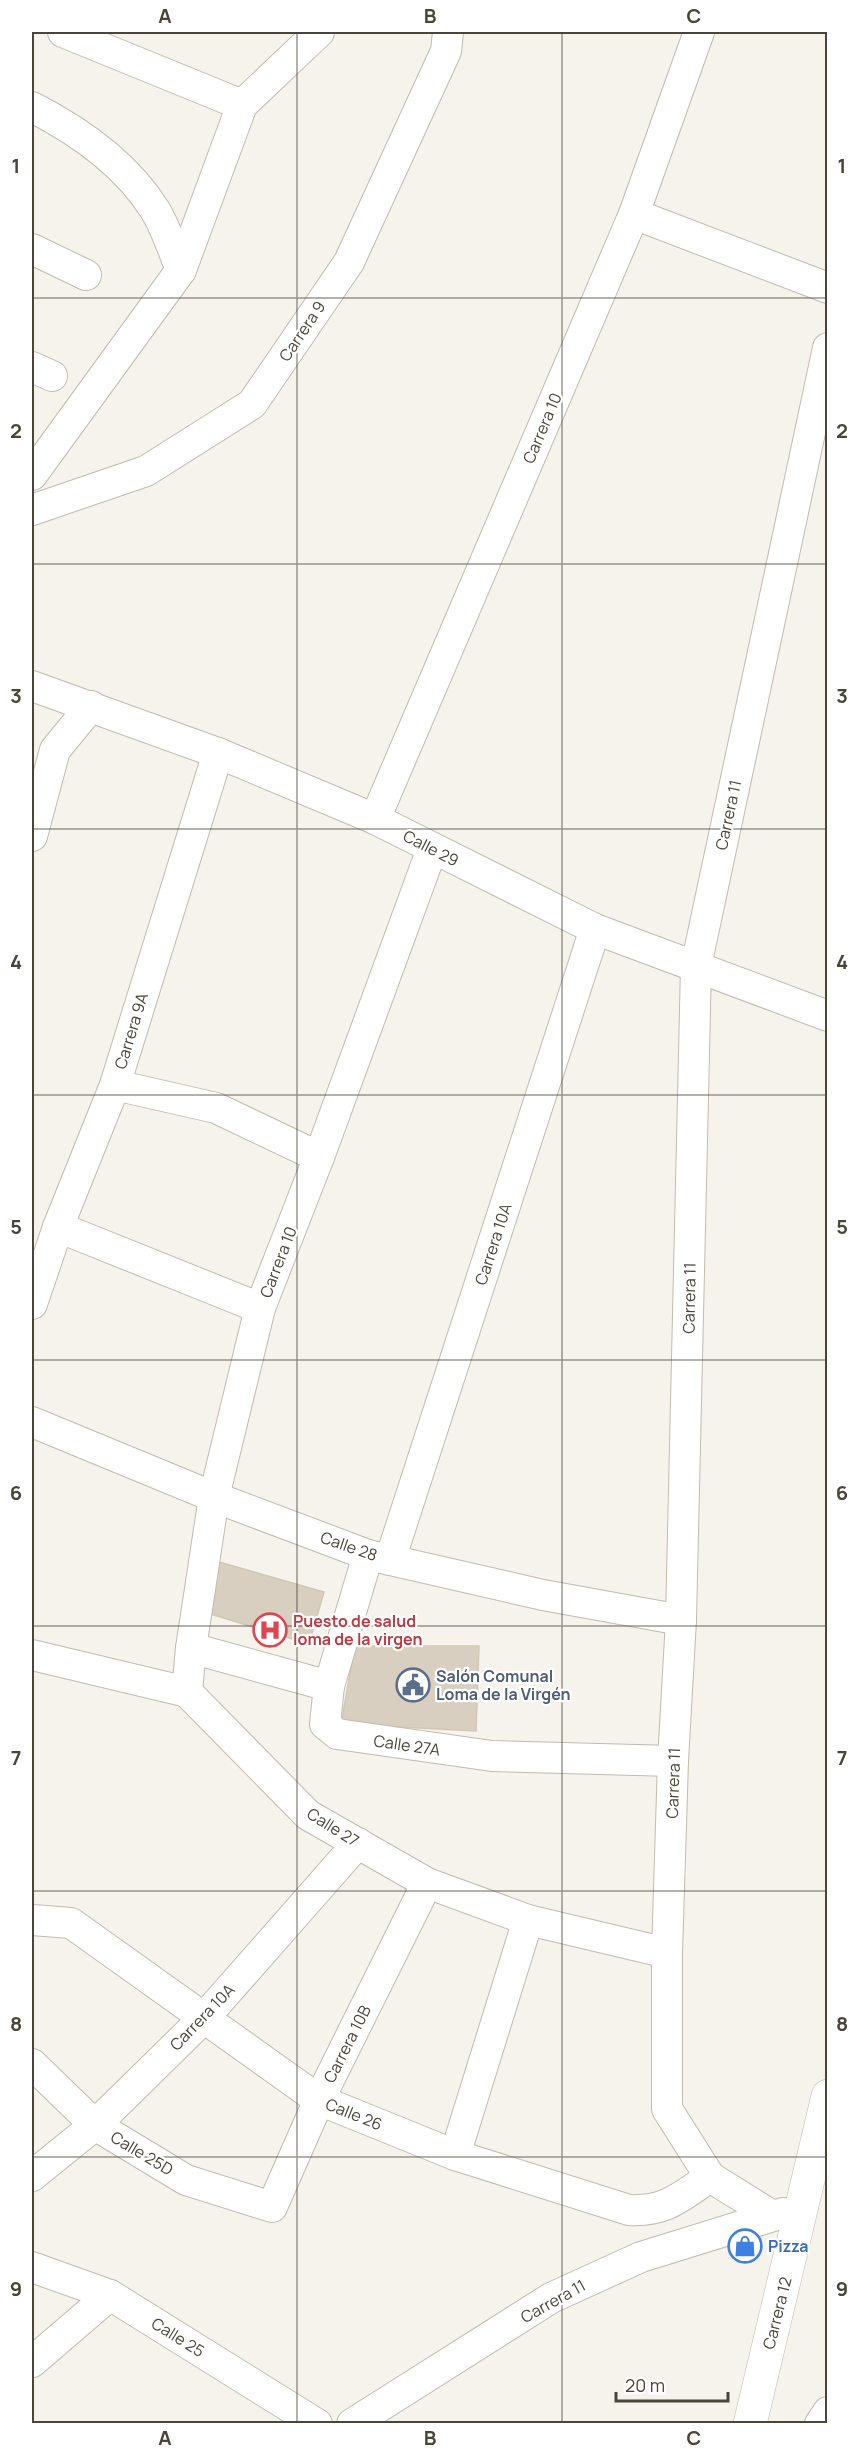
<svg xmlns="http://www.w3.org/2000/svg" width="859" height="2455" font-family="Manrope,sans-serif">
	<rect width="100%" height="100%" fill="#f6f3ec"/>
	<g fill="#d8cfc1" stroke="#d3c7b4" stroke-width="1.5">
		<polygon points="212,1560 324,1592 309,1644 204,1612"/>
		<polygon points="355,1646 479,1646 476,1731 341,1724"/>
	</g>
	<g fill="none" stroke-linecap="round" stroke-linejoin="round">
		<g stroke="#c2bbae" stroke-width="32">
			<g id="minor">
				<polyline points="63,32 242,105"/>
				<path d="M32 107C79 131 126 164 155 210 166 228 173 250 181 270"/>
				<polyline points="634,214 828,288"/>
				<polyline points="32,249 86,275"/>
				<polyline points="32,367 52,376"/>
				<polyline points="32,475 181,270 242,105 319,32 317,32"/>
				<polyline points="32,510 146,471 252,404 349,262 446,51 448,32"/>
				<polyline points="32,686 218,753 375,819 595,929 828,1016"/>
				<polyline points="375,819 634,214 699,32"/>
				<polyline points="32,836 55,750 91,706"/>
				<polyline points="115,1085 216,1108 319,1157"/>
				<polyline points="58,1227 260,1308"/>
				<polyline points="32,1304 58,1227 115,1085 218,753"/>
				<polyline points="32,1422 214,1497 368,1555 543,1595 681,1620"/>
				<polyline points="390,1560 595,929"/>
				<polyline points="191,1648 329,1686 325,1724 337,1734 492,1756 673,1761"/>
				<polyline points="32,1655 187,1692 308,1815 427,1883 528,1920 667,1953"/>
				<polyline points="329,1686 368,1555"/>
				<polyline points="187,1692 191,1648 214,1497 260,1308 319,1157 432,849"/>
				<path d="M32 1920 71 1923 319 2100 455 2155 629 2210C666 2212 680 2197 710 2177"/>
				<polyline points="32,2064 95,2125 186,2180 272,2207 319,2100 427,1883"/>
				<polyline points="455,2155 528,1920"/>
				<polyline points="32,2176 95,2125 204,2018 358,1843"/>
				<polyline points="771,2215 710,2177 667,2109 667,1953 673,1761 681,1620 696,966 828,348"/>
				<polyline points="32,2267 110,2295 317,2424"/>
				<polyline points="32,2362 110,2295"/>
				<polyline points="352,2424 551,2298 641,2257 783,2213"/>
				<polyline points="820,2424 828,2412"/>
			</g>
		</g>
		<g stroke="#c2bbae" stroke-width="34">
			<polyline id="tertiary" points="750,2424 828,2096"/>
		</g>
		<use href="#minor" stroke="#fff" stroke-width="30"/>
		<use href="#tertiary" stroke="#fff" stroke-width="33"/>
	</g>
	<path fill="none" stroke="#4b4439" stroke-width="1.5" stroke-opacity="0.55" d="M297 32V2424M562 32V2424M32 298H828M32 564H828M32 829H828M32 1095H828M32 1360H828M32 1626H828M32 1891H828M32 2157H828"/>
	<defs>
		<g id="hospital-ring" transform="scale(1.725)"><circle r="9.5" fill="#fff" stroke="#e0444e" stroke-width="1.5"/><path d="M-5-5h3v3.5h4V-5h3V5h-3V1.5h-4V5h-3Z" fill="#e0444e"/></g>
		<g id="civic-ring" transform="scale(1.725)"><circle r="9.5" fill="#fff" stroke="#5c6f8a" stroke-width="1.5"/><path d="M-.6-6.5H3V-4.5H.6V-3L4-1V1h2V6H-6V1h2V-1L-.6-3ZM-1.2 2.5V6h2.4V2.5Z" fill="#5c6f8a"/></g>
		<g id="shop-ring" transform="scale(1.725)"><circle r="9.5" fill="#fff" stroke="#3f7fe0" stroke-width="1.5"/><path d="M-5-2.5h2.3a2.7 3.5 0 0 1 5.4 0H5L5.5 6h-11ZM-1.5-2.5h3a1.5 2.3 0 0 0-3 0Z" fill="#3f7fe0"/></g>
	</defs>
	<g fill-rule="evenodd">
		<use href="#hospital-ring" x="270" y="1630"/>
		<use href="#civic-ring" x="413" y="1685"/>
		<use href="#shop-ring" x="745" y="2246"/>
	</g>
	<g text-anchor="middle" stroke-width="4.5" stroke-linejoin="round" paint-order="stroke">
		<g font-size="16" fill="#4b4439" stroke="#fff">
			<text transform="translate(302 331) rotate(-56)" y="6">Carrera 9</text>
			<text transform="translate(542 428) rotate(-67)" y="6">Carrera 10</text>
			<text transform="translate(728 815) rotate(-78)" y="6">Carrera 11</text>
			<text transform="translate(431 848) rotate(27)" y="6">Calle 29</text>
			<text transform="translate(131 1031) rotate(-73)" y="6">Carrera 9A</text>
			<text transform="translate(493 1244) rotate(-72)" y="6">Carrera 10A</text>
			<text transform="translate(278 1262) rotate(-69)" y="6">Carrera 10</text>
			<text transform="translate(689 1298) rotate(-89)" y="6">Carrera 11</text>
			<text transform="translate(349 1546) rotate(19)" y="6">Calle 28</text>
			<text transform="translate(407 1745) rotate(8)" y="6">Calle 27A</text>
			<text transform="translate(673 1783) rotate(-88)" y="6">Carrera 11</text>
			<text transform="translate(333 1827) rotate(32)" y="6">Calle 27</text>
			<text transform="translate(202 2017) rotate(-46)" y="6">Carrera 10A</text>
			<text transform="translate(347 2044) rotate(-63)" y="6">Carrera 10B</text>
			<text transform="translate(354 2114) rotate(22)" y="6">Calle 26</text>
			<text transform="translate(142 2153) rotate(31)" y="6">Calle 25D</text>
			<text transform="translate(553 2301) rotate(-29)" y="6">Carrera 11</text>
			<text transform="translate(777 2313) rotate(-76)" y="6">Carrera 12</text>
			<text transform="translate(178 2337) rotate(32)" y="6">Calle 25</text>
		</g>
		<g font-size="16" font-weight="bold" fill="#be3a42" stroke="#fff" text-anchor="start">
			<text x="293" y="1627">Puesto de salud<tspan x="293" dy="18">loma de la virgen</tspan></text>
		</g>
		<g font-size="16" font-weight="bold" fill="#4e5e75" stroke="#fff" text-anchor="start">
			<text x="436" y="1682">Salón Comunal<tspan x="436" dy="18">Loma de la Virgén</tspan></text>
		</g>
		<g font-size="16" font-weight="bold" fill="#366cbe" stroke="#fff" text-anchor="start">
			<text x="768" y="2252">Pizza</text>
		</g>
	</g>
	<rect width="859" height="2455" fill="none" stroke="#ffffff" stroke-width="66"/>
	<path d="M616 2392v9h112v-9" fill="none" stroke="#4b4439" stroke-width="3"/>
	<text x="625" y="2392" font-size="18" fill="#4b4439" stroke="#ffffff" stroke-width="4.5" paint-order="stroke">20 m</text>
	<rect x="33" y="33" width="793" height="2389" fill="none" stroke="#4b4439" stroke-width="2"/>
	<g font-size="20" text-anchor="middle" font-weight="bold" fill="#4b4439">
		<text x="165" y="23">A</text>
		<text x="430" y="23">B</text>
		<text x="694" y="23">C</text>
		<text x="16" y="173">1</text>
		<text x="842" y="173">1</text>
		<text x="16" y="438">2</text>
		<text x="842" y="438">2</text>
		<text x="16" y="703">3</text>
		<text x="842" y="703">3</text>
		<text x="16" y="969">4</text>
		<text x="842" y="969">4</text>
		<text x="16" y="1234">5</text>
		<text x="842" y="1234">5</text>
		<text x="16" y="1500">6</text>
		<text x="842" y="1500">6</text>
		<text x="16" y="1765">7</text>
		<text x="842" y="1765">7</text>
		<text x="16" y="2031">8</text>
		<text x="842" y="2031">8</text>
		<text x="16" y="2296">9</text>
		<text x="842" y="2296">9</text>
		<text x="165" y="2445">A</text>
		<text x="430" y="2445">B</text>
		<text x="694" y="2445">C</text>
	</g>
</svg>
